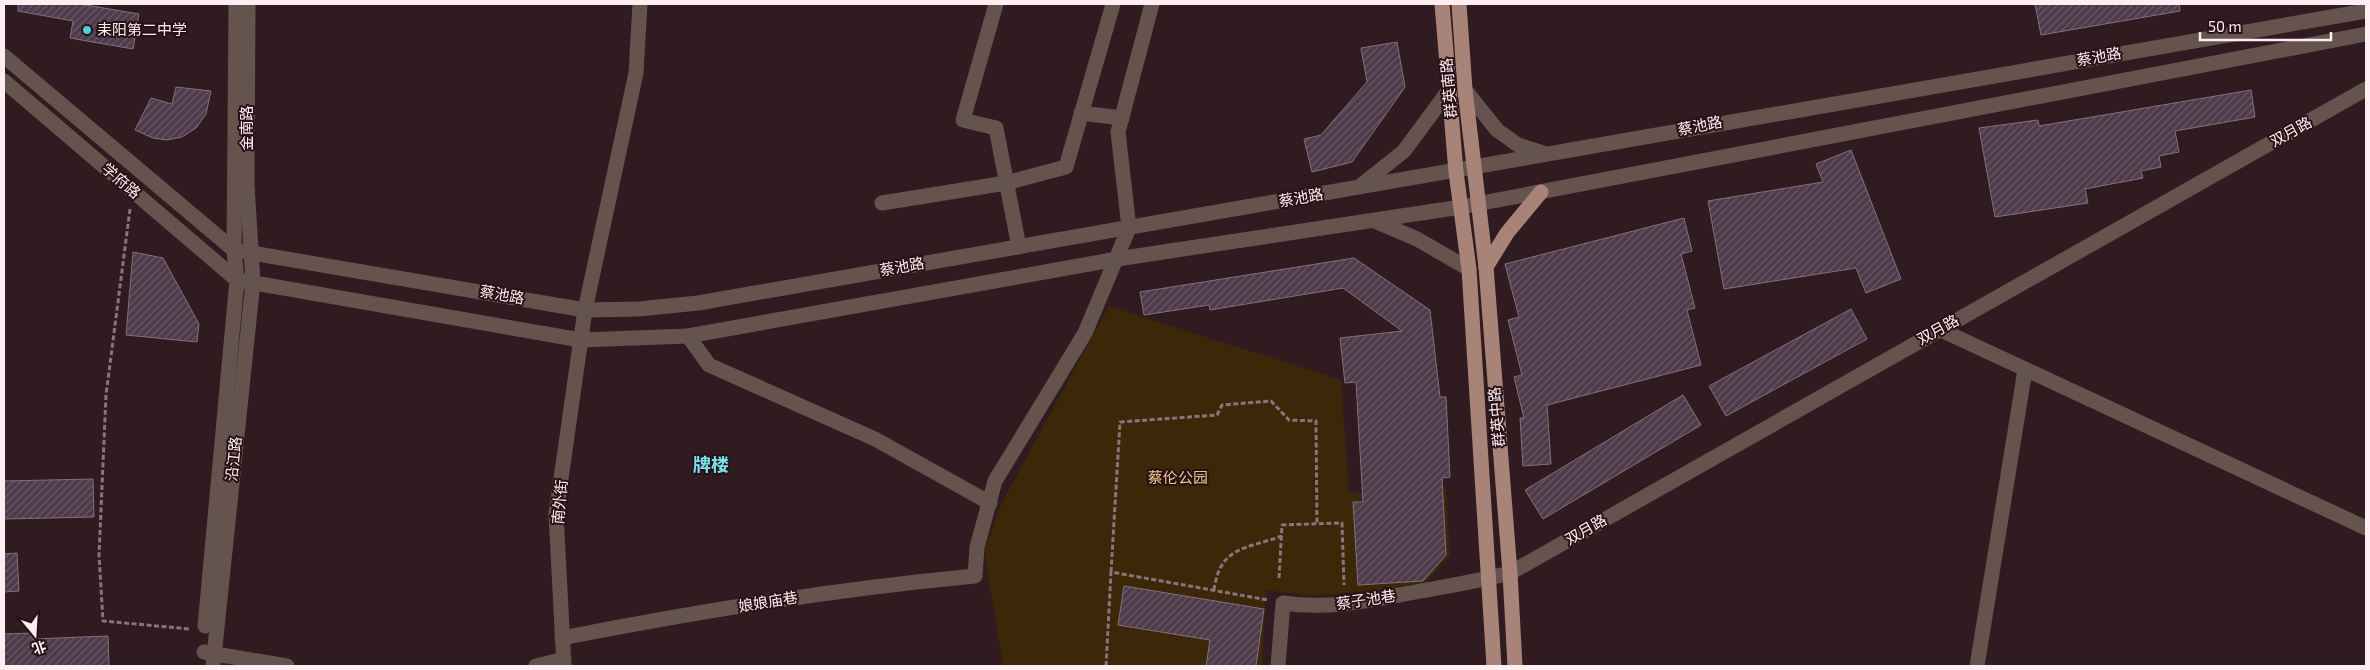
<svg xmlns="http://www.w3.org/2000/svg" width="2370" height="670" font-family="'Exo 2','Noto Sans SC',sans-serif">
	<defs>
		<pattern id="building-hatch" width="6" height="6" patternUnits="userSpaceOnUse" patternTransform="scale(1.25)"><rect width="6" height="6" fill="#4d3b4a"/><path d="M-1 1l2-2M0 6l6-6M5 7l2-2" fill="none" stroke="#685865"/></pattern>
	</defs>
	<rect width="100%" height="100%" fill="#301b20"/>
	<polygon fill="#3d2709" points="1109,306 1341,380 1349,493 1446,487 1450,555 1423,586 1314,596 1266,590 1262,666 1003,666 984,551 1001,504"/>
	<g fill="url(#building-hatch)" stroke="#846f7f">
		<polygon points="18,4 80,4 139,14 133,49 70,38 73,21 18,11"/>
		<polygon points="2035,4 2179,4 2180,11 2041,35"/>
		<polygon points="1397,42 1405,87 1352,162 1312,172 1304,139 1321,135 1367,82 1361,48"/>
		<polygon points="176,87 211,91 206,114 196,128 182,137 167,140 153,138 135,130 151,98 172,104"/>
		<polygon points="2251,90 2255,117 2175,131 2179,152 2159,156 2161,167 2141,171 2143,178 2085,189 2088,203 1995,217 1979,128 2038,120 2039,126"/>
		<polygon points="1851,150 1901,279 1866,293 1856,268 1724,289 1708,201 1823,182 1816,164"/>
		<polygon points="1684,218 1692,251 1681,254 1695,308 1687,310 1701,365 1547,405 1551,464 1523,466 1520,418 1524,418 1514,377 1522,375 1508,320 1519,317 1505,264"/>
		<polygon points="133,252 163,258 199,324 197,342 126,335"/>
		<polygon points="1354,258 1430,310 1440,397 1446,397 1450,477 1442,478 1446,555 1423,581 1358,585 1353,502 1363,502 1356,382 1345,383 1340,338 1402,331 1343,288 1210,310 1209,305 1144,315 1140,292"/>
		<polygon points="1851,309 1867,339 1726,416 1709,386"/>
		<polygon points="1683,395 1701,425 1543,519 1525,490"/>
		<polygon points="93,479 94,517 4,519 4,481"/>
		<polygon points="17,553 19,591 4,592 4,554"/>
		<polygon points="1124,586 1264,609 1256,666 1206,666 1210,640 1118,625"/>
		<polygon points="32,633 32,639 108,636 109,666 4,666 4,634"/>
	</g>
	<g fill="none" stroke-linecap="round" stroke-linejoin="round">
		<g stroke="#877579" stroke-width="3" stroke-dasharray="5 2.5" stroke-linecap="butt">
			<polyline points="130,209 106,395 99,555 103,621 190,629"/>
			<polyline points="1111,572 1120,422 1217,415 1222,405 1271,401 1289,420 1316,421 1317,525"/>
			<polyline points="1279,578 1282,525 1342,523 1344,585"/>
			<path d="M1214 590C1220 546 1246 549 1282 536"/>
			<polyline points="1106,666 1111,572 1268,600"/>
		</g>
		<g stroke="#65534e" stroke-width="15">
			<polyline points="996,4 963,120 996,128 1019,247"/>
			<polyline points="4,56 234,250"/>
			<polyline points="4,81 237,280"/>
			<polyline points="1465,90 1497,130 1518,145 1546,154"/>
			<polyline points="1081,113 1122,118"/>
			<polyline points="1359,187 1404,151 1449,90"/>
			<polyline points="882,203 1006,183 1066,167 1113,4"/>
			<polyline points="1375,221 1417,239 1469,269"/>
			<path d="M234 250 585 310 639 309 698 303C1254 206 1810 107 2366 11"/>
			<polyline points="237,280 581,340 688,336 1117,259 1461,207 2366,34"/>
			<polyline points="1939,329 2366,528"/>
			<polyline points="688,336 709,365 875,439 990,503"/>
			<polyline points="205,626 237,280 234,250 236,4"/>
			<path d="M562 638C699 611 837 589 975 576L977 547 995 481 1085 333 1129 228 1118 132 1152 4"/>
			<polyline points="204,652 287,666"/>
			<polyline points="213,666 253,282 247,184 248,4"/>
			<polyline points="536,666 564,659"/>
			<polyline points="564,666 556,514 585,310 636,73 640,4"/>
			<path d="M1278 666 1283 603C1327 610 1373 600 1416 592 1448 586 1479 581 1510 573L2366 89"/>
			<polyline points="1977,666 2025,370"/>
		</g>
		<g stroke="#a88478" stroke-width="15">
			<polyline points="1442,4 1456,172 1469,269 1494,666"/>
			<polyline points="1459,4 1465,90 1486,267 1510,573 1515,666"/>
			<polyline points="1486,267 1507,233 1541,192"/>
		</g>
	</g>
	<circle fill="#52cbd7" stroke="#261216" stroke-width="2" cx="87" cy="30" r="5"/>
	<g text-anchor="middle" stroke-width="4" stroke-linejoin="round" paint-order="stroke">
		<g font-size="15" fill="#feeef1" stroke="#261216" text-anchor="start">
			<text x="97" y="35">耒阳第二中学</text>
		</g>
		<g font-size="15" fill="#feeef1" stroke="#261216">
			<text transform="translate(2099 57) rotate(-10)" y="5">蔡池路</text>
			<text transform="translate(1449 88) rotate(-95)" y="5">群英南路</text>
			<text transform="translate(1700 126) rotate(-11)" y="5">蔡池路</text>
			<text transform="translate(247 128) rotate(-90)" y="5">金南路</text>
			<text transform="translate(2291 132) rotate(-29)" y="5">双月路</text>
			<text transform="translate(121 181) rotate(40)" y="5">学府路</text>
			<text transform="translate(1301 198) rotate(-10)" y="5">蔡池路</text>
			<text transform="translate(902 267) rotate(-10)" y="5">蔡池路</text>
			<text transform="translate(502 295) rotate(10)" y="5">蔡池路</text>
			<text transform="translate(1938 330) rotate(-29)" y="5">双月路</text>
			<text transform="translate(1497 417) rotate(-95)" y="5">群英中路</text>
			<text transform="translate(234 459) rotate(-84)" y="5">沿江路</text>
			<text transform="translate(560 502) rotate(-85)" y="5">南外街</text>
			<text transform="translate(1586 530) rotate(-30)" y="5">双月路</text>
			<text transform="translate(1366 600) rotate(-8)" y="5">蔡子池巷</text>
			<text transform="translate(768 602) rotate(-9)" y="5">娘娘庙巷</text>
		</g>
		<g font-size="15" fill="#f3c691" stroke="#261216">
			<text x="1178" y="483">蔡伦公园</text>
		</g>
		<g font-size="18" font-weight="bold" fill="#79e4ef" stroke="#261216">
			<text x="711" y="471">牌楼</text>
		</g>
	</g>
	<rect width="2370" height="670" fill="none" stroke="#feeef1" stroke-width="10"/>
	<g transform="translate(35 635) rotate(162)" stroke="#261216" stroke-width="4" paint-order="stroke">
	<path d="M0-4L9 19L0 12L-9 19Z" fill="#feeef1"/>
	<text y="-8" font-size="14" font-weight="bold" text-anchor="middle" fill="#feeef1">北</text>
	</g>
	<path d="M2200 32v8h131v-8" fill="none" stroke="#feeef1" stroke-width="2.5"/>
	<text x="2208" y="32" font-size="15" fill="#feeef1" stroke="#261216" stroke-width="4" paint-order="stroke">50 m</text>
</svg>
